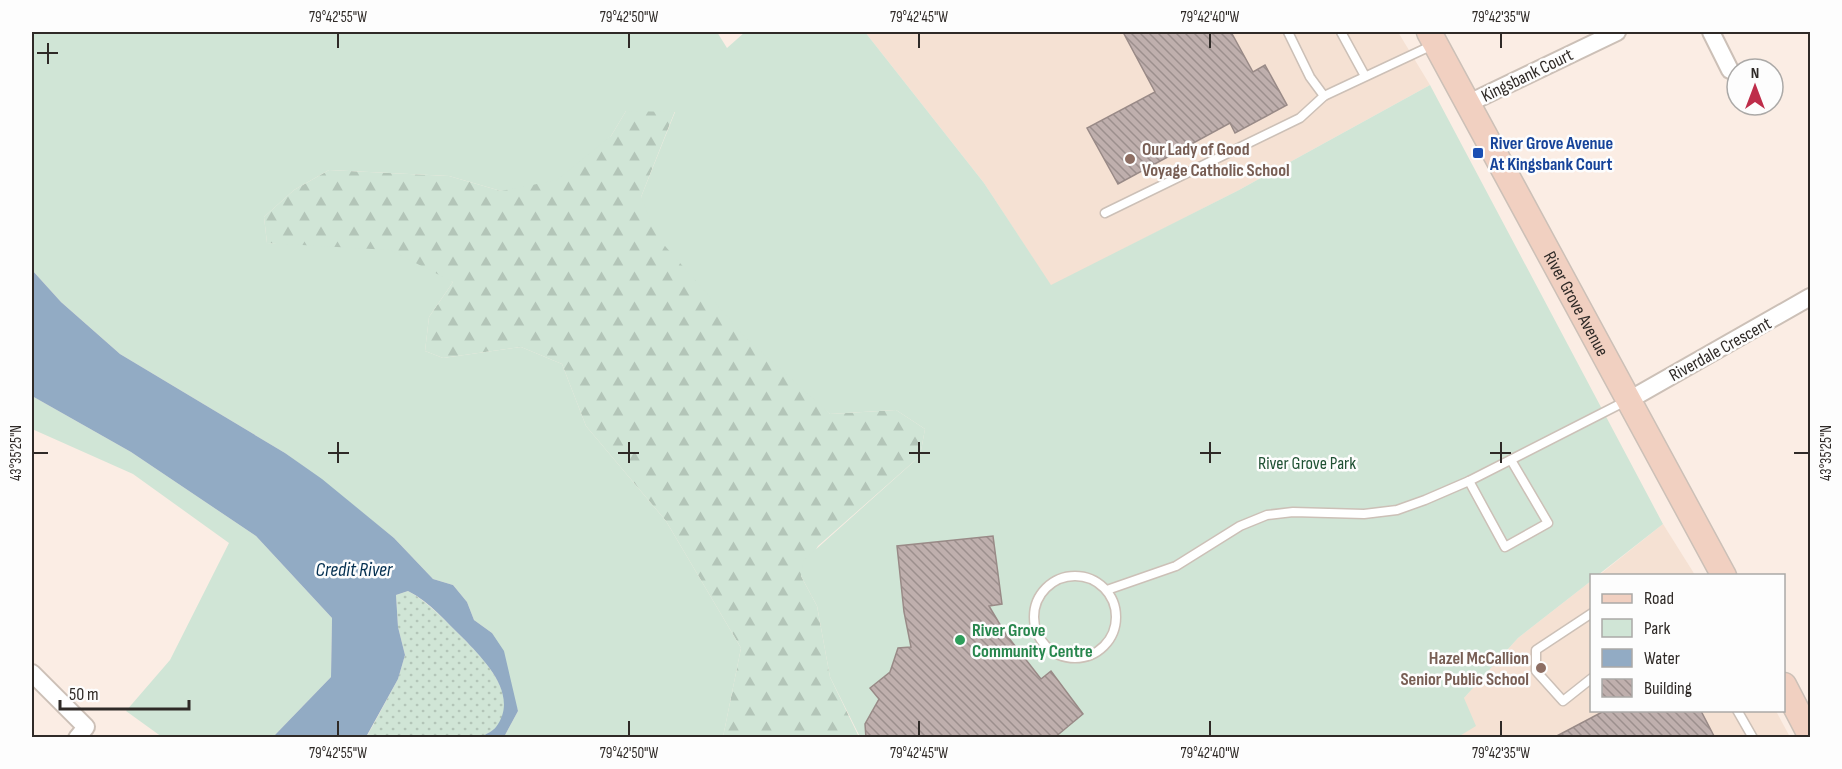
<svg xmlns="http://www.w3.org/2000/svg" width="1842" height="769" font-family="'Sofia Sans Condensed',sans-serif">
	<defs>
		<pattern id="grass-dots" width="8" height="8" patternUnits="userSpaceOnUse" patternTransform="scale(1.5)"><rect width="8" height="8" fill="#d0e5d6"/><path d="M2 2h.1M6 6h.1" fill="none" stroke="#b3c5b8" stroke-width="1.8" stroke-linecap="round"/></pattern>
		<pattern id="forest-firs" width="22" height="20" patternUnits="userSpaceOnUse" patternTransform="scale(1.5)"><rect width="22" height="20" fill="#d0e5d6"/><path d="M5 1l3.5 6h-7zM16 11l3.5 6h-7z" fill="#b3c5b8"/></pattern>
		<pattern id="building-back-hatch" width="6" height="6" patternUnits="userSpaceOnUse" patternTransform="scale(1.5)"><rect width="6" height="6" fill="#bfafad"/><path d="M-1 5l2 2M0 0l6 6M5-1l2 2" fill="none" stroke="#9c8f8d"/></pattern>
	</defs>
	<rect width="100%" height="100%" fill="#fbede4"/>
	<g fill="#f5e1d3">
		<polygon points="865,32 1398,32 1430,85 1239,190 1051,286 984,183"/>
		<polygon points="1663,524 1695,575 1598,576"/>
		<polygon points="1591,581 1592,710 1776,711 1790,737 1414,738 1464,698 1518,638"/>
	</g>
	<path fill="url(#grass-dots)" d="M408 591C430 603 446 622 464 639 484 660 520 695 497 727 493 731 486 734 481 737L366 738 398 679 405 655 398 627 396 595Z"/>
	<polygon fill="url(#forest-firs)" points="626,111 675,111 641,197 830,414 896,410 925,429 920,456 818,546 801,576 817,606 830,677 859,737 723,737 741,648 666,521 586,426 562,364 521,347 443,358 425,351 429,317 453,282 305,247 267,243 264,217 294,190 329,170 449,176 501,191 611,136"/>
	<g fill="#d0e5d6">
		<polygon points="32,32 717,32 727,48 745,32 865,32 984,183 1051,285 1239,190 1430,85 1663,524 1598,575 1592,576 1591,581 1518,638 1464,698 1476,726 1458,737 860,737 830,677 817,606 801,576 804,560 920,456 925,429 896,410 830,414 746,338 658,238 641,197 675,112 626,111 611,136 557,180 501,191 449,176 329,170 294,190 264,217 267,243 390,250 453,282 429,317 425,351 443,358 521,347 562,364 586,426 666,521 741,648 723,737 504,737 518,711 492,633 474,620 467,602 453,585 433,579 394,538 322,480 285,453 120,354 61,302 32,270"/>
		<polygon points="32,396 131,452 256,536 332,618 331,677 273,737 162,737 126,711 170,660 229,543 133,474 32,429"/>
	</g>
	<path fill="#92abc4" d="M32 270 61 302 120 354 285 453 322 479 394 538 433 579 453 585 467 602 474 620 492 633 504 651 518 711 504 737H481C486 734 493 731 496 727 520 695 484 660 464 639 446 622 430 602 408 591L396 595 398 627 405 655 398 679 366 737H273L331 677 332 618 256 536 131 452 32 396Z"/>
	<g fill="url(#building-back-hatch)" stroke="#998a87" stroke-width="1.5">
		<polygon points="1123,32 1231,32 1253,72 1265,65 1287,105 1235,133 1230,123 1118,184 1087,128 1155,92"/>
		<polygon points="993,536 1002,604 989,606 1005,633 1041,679 1051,671 1083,714 1054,738 866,738 865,724 879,699 870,688 890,672 898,648 911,647 904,612 897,546"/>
		<polygon points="1604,711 1701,711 1715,738 1553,738"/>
	</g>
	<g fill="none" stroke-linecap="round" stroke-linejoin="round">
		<g stroke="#ccc0b7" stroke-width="11">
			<g id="lane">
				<polyline points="1288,32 1310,77 1324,96"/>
				<polyline points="1341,32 1365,76"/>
				<polyline points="1105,213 1300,118 1324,96 1435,44"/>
				<polyline points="1469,481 1505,547 1548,523 1511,460"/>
				<circle cx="1075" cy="617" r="41"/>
				<polyline points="1107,590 1176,566 1240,526 1267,515 1293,512 1364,514 1397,510 1425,500 1469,481 1626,401"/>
				<polyline points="1592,613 1536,650 1536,671 1563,701 1592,678"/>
				<polyline points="1737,710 1753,738"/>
			</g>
		</g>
		<g stroke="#ccc0b7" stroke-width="20">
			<g id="street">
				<polyline points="1711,32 1730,70"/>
				<polyline points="1469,103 1617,32"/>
				<polyline points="1629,400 1810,297"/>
				<polyline points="32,673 86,727 77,738"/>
			</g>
		</g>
		<g stroke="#ccc0b7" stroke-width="27">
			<g id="secondary">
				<path id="s1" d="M1429 32 1724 576"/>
				<polyline points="1784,685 1810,735"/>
			</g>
		</g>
		<use href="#lane" stroke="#fff" stroke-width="8"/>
		<use href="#street" stroke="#fff" stroke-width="16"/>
		<use href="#secondary" stroke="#f1d0c1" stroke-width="24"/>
	</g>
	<path fill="none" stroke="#2f2a27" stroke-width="2" d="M338 33V48M629 33V48M919 33V48M1210 33V48M1501 33V48M48 43V64M37 53H58M338 442V463M629 442V463M919 442V463M1210 442V463M1501 442V463M33 453H48M328 453H349M618 453H639M909 453H930M1200 453H1221M1490 453H1511M1794 453H1809M338 721V736M629 721V736M919 721V736M1210 721V736M1501 721V736"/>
	<rect fill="#1a4fb4" stroke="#fdfdfd" stroke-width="2" x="1472" y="147" width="12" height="12" rx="3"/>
	<g fill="#8d6e63" stroke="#fdfdfd" stroke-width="2">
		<circle cx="1130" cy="159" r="6"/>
		<circle cx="1541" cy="668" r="6"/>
	</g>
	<circle fill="#2e9e5b" stroke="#fdfdfd" stroke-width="2" cx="960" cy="640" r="6"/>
	<g text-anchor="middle" stroke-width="5" stroke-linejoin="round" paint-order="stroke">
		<g font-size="18" fill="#2f2a27" stroke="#fdfdfd">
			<text transform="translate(1527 75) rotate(-26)" y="6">Kingsbank Court</text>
			<text dy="6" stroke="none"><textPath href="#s1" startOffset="309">River Grove Avenue</textPath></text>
			<text transform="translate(1720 349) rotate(-29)" y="6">Riverdale Crescent</text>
		</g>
		<g font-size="18" font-weight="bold" fill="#164399" stroke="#fdfdfd" text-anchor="start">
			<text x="1490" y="149">River Grove Avenue<tspan x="1490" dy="21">At Kingsbank Court</tspan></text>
		</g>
		<g font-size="18" font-weight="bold" fill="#785e54" stroke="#fdfdfd" text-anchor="start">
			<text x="1142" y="155">Our Lady of Good<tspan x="1142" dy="21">Voyage Catholic School</tspan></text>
			<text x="1529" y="664" text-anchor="end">Hazel McCallion<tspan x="1529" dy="21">Senior Public School</tspan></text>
		</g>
		<g font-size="18" fill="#1f5133" stroke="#fdfdfd">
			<text x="1307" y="469">River Grove Park</text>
		</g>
		<g font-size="18" font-weight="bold" fill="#27864d" stroke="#fdfdfd" text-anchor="start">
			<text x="972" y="636">River Grove<tspan x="972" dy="21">Community Centre</tspan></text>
		</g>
		<g font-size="20" font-style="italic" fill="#032f50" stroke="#fdfdfd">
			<text x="354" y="576">Credit River</text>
		</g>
	</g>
	<rect width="1842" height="769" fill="none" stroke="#fdfdfd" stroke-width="66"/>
	<rect x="1590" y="574" width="195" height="138" fill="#fdfdfd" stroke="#aba9a7" stroke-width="1.5"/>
	<rect x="1602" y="594" width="30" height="9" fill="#f1d0c1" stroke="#aba9a7" stroke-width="1.5"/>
	<text x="1644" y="604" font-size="18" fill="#2f2a27">Road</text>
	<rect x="1602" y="619" width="30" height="18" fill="#d0e5d6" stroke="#aba9a7" stroke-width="1.5"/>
	<text x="1644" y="634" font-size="18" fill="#2f2a27">Park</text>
	<rect x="1602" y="649" width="30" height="18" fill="#92abc4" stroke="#aba9a7" stroke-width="1.5"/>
	<text x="1644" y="664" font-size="18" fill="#2f2a27">Water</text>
	<rect x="1602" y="679" width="30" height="18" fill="url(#building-back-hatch)" stroke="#aba9a7" stroke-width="1.5"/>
	<text x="1644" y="694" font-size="18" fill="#2f2a27">Building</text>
	<g transform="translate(1755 87)"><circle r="28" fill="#fdfdfd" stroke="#aba9a7" stroke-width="1.5"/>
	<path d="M0-4.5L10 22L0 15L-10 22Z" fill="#be2d4a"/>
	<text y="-9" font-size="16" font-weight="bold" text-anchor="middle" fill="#2f2a27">N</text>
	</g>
	<path d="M60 700v9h129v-9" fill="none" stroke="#2f2a27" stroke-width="3"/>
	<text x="69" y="700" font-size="18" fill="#2f2a27" stroke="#fdfdfd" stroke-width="4.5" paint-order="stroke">50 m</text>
	<rect x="33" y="33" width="1776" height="703" fill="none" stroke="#2f2a27" stroke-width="2"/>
	<g font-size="15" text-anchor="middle" fill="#2f2a27">
		<text x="338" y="22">79°42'55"W</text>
		<text x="629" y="22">79°42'50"W</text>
		<text x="919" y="22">79°42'45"W</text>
		<text x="1210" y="22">79°42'40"W</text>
		<text x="1501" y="22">79°42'35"W</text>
		<text transform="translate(16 453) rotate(-90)" y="5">43°35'25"N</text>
		<text transform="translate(1826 453) rotate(-90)" y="5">43°35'25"N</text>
		<text x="338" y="758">79°42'55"W</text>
		<text x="629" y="758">79°42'50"W</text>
		<text x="919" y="758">79°42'45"W</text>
		<text x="1210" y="758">79°42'40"W</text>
		<text x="1501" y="758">79°42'35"W</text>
	</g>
</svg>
